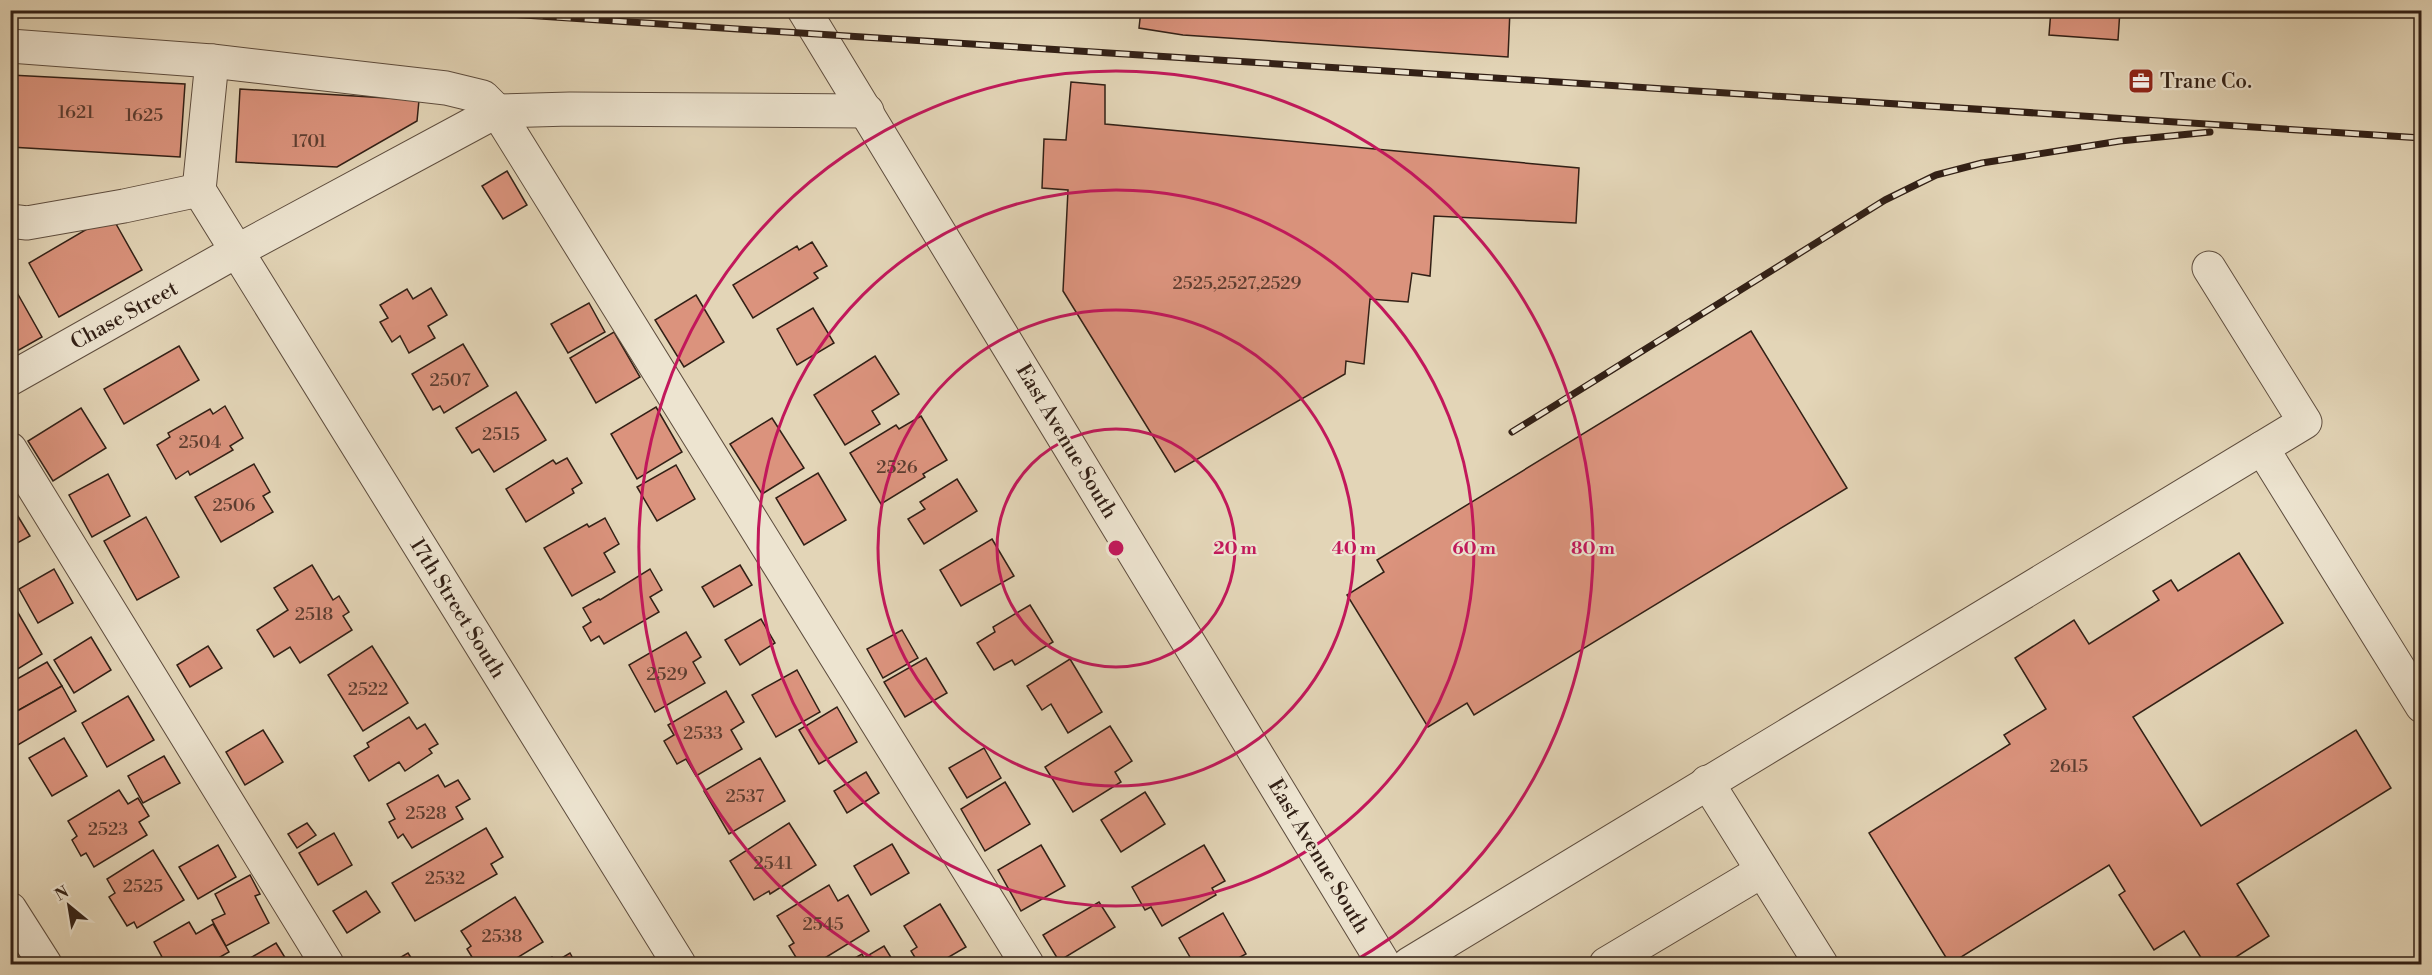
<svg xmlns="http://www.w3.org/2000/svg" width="2432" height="975" font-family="'Libre Bodoni',serif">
	<rect width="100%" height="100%" fill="#e3d5b7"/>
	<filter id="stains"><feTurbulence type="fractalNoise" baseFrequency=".00333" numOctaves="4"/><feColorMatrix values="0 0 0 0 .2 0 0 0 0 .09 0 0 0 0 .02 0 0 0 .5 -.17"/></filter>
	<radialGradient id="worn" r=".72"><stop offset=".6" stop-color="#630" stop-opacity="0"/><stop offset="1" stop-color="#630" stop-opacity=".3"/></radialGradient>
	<g fill="#db937d" stroke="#322016" stroke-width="1.5">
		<polygon points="1141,10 1510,10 1508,57 1183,35 1139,28"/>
		<polygon points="1827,10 1891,10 1891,15"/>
		<polygon points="2051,10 2120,10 2118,40 2049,35"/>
		<polygon points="10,75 185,84 180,157 10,147"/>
		<polygon points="1071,82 1105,85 1105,124 1579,168 1576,223 1434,216 1430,276 1412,273 1408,302 1370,299 1364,364 1346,361 1345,374 1175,472 1063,291 1068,190 1042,188 1044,139 1066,140"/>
		<polygon points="240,89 419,100 417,121 337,167 236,162"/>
		<polygon points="507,171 527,205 503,219 482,186"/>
		<polygon points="111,215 142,270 59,317 29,263"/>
		<polygon points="812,242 827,266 814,273 818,278 753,318 733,285 797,246 799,250"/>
		<polygon points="11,282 42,337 10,355 10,283"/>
		<polygon points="431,288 447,315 428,326 435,338 409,353 400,336 392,342 380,322 388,318 380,305 407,289 413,299"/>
		<polygon points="696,295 724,342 684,367 655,320"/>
		<polygon points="589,303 605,332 568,353 551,324"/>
		<polygon points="813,308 834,343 797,365 777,329"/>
		<polygon points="1751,331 1847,488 1474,715 1467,703 1428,727 1347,595 1384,572 1377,560"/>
		<polygon points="614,332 640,377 596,403 570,358"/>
		<polygon points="463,344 488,386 444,413 440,406 433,410 412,374"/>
		<polygon points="179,346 199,380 124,424 104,389"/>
		<polygon points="875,356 899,394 872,411 880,424 845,445 814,395"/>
		<polygon points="516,392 546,440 494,472 479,449 472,453 456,428"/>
		<polygon points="225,406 243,438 230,446 233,450 190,475 188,471 176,479 157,445 170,437 168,433 210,409 213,414"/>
		<polygon points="656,407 682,452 637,479 611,434"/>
		<polygon points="81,408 106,448 53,481 28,441"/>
		<polygon points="921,416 947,460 923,474 925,477 881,504 850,453 896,425 899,429"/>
		<polygon points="772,418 804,468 762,494 730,444"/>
		<polygon points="567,458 582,483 572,489 574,493 526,522 506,489 553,460 556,464"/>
		<polygon points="254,464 270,492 263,496 273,512 221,542 195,497"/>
		<polygon points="676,465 695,499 657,521 637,487"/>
		<polygon points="818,473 846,520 804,545 776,498"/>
		<polygon points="108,474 130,516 92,537 69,495"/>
		<polygon points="957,479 977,511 924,544 908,519 925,509 920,502"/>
		<polygon points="13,508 30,536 10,547 10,510"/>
		<polygon points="146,517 179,577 137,600 104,541"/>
		<polygon points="605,518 619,544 604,553 615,572 572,596 544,548 587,524 589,527"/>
		<polygon points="992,539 1014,576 961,606 940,570"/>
		<polygon points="2239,553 2283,623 2133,717 2201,826 2356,730 2391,788 2237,884 2269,936 2225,964 2205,964 2184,931 2154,950 2119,895 2125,891 2109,865 1950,964 1869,833 2010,744 2004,735 2046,709 2015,658 2074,620 2089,644 2159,600 2153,591 2171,580 2178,591"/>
		<polygon points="312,565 333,600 339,596 349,612 343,616 352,630 300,663 290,647 274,657 257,630 288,610 274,588"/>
		<polygon points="740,565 752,585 714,607 702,587"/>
		<polygon points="54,569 73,603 38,623 19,589"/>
		<polygon points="650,569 662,590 650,597 659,612 604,644 599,636 591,641 583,627 591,622 583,608 599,599 600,600"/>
		<polygon points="10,599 42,654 16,670 10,661"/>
		<polygon points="1030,605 1053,642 1015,665 1012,660 994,670 977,643 995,632 993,627"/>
		<polygon points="761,619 775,643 740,665 725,640"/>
		<polygon points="902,630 918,658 883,678 867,649"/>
		<polygon points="686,632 701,657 693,662 705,683 655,712 629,665"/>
		<polygon points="91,637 111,670 74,693 54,660"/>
		<polygon points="208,646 222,668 190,687 177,665"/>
		<polygon points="372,646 408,703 363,731 328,675"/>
		<polygon points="926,658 947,693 905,717 884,682"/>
		<polygon points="1070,659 1102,712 1068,733 1051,704 1042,710 1027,686"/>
		<polygon points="47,662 62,686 10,715 10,683"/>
		<polygon points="797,670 820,712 776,737 752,695"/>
		<polygon points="62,686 76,711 16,746 10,737 10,715"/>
		<polygon points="726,691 744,722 731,730 742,749 696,776 686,759 677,764 664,741 674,735 668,725"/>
		<polygon points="128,696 154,740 107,767 82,723"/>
		<polygon points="837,707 857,742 819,764 799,730"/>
		<polygon points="409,717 417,729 425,724 438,744 429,749 432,753 405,771 399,762 369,781 354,756 369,747 367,743"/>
		<polygon points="1110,726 1132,761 1115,772 1121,782 1073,812 1045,767"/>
		<polygon points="263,730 283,762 245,785 226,752"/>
		<polygon points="64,738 87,776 52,796 29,758"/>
		<polygon points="984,748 1001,778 967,798 949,768"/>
		<polygon points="164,756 180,783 143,803 128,776"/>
		<polygon points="760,758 785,801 729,834 704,791"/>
		<polygon points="866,772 879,793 847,813 834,791"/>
		<polygon points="438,775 445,787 458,780 470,799 456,807 463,819 412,848 403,834 398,838 389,822 395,819 387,804"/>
		<polygon points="1005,782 1030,824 985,851 961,809"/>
		<polygon points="119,790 128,804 138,798 149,816 139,822 147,835 94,867 86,853 81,856 72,840 77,836 68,821"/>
		<polygon points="1145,792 1165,824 1121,852 1101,820"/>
		<polygon points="307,823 316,835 297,848 288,834"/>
		<polygon points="789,823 816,865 770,894 769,891 754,900 730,861"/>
		<polygon points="486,828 503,857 491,864 497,874 415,921 392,883"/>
		<polygon points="334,833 352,865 318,885 299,853"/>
		<polygon points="892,844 909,873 871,895 854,866"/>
		<polygon points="218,845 236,877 198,899 179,867"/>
		<polygon points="1041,845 1065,886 1021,911 998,870"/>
		<polygon points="1204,845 1225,881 1212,888 1216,895 1162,926 1151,907 1145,910 1132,887"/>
		<polygon points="153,850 184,900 137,928 134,922 127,926 109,897 115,893 107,879"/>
		<polygon points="250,875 260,894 255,896 269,923 226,946 212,920 225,914 215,894"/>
		<polygon points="829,885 838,901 848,895 869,931 815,964 807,964 805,961 800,964 789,946 794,943 777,916"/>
		<polygon points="366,891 380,912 347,933 333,911"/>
		<polygon points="515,897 543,942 507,964 482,964 479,960 475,962 467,949 471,946 461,931"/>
		<polygon points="1099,902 1115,927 1059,961 1043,935"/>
		<polygon points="940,904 966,947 937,964 919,964 911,951 917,947 904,926"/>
		<polygon points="1223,913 1246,954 1227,964 1194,964 1179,938"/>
		<polygon points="189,922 196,934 213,924 229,952 208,964 150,964 162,957 154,942"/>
		<polygon points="276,943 289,964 240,964"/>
		<polygon points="884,946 895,964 844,964 862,954 864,958"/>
		<polygon points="408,953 415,964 389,964"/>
		<polygon points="570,953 576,964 539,964 552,957 555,962"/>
		<polygon points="2422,954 2422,964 2404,964"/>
	</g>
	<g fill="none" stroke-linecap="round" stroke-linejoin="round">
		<g stroke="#5e4d3e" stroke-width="35">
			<g id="minor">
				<polyline points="804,10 1384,964"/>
				<polyline points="10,46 212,61 446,88 483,97 497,111 1027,964"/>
				<polyline points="212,61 199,190 679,964"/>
				<polyline points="10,221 27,223 124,206 199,190"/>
				<polyline points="10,379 237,251 497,111 570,109 867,111"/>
				<polyline points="2262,448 2422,706"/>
				<polyline points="10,449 327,964"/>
				<polyline points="1707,782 1821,964"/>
				<polyline points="10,909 45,964"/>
				<polyline points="1409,964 2305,422 2209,268"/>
				<polyline points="1606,964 1762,871"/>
			</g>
		</g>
		<use href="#minor" stroke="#ede4d0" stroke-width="33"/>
		<g stroke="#322016" stroke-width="7">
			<g id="rail">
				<polyline points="445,10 2422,138"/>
				<polyline points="1512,432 1885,200 1936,175 1982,163 2120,141 2210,132"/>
			</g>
		</g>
		<use href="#rail" stroke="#ede4d0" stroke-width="4.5" stroke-dasharray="14" stroke-linecap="butt"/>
	</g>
	<g fill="none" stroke="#c2185b" stroke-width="3">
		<circle cx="1116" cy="548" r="119"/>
		<circle cx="1116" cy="548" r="238"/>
		<circle cx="1116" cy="548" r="358"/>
		<path d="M881 963A477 477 0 1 1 1351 963"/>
	</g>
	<defs>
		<g id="office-square" transform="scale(1.35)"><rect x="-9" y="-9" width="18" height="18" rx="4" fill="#8f2418" stroke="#ede4d0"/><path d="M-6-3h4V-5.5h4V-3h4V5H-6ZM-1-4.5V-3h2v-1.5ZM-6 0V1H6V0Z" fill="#fff"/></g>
	</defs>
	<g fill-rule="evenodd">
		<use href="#office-square" x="2141" y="81"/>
	</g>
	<g text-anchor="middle" stroke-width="4.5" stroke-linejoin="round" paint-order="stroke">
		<g font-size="18" fill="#5c3d30">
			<text x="76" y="118">1621</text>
			<text x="144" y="121">1625</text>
			<text x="309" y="147">1701</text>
			<text x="1237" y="289">2525,2527,2529</text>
			<text x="450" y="386">2507</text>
			<text x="501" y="440">2515</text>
			<text x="200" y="448">2504</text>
			<text x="897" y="473">2526</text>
			<text x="234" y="511">2506</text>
			<text x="314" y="620">2518</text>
			<text x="667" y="680">2529</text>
			<text x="368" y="695">2522</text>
			<text x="703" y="739">2533</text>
			<text x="2069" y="772">2615</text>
			<text x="745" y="802">2537</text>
			<text x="426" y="819">2528</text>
			<text x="108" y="835">2523</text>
			<text x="773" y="869">2541</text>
			<text x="445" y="884">2532</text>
			<text x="143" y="892">2525</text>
			<text x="823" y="930">2545</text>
			<text x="502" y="942">2538</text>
		</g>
		<g font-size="21" fill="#322016" stroke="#ede4d0" text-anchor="start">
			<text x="2160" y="88">Trane Co.</text>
		</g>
		<g font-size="21" fill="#322016" stroke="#ede4d0">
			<text transform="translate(124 315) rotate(-29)" y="7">Chase Street</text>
			<text transform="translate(1067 441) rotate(59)" y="7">East Avenue South</text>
			<text transform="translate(458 608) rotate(58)" y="7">17th Street South</text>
			<text transform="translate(1319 856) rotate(59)" y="7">East Avenue South</text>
		</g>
	</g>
	<circle cx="1116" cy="548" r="9" fill="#c2185b" stroke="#ede4d0" stroke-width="3"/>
	<g font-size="18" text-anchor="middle" font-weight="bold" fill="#c2185b" stroke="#ede4d0" stroke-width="4.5" stroke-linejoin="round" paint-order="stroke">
		<text x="1235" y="554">20 m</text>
		<text x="1354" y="554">40 m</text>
		<text x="1474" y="554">60 m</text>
		<text x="1593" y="554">80 m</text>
	</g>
	<rect width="2432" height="975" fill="none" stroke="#e3d5b7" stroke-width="36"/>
	<rect x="12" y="12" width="2408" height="951" fill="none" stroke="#322016" stroke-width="3"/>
	<rect x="18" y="18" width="2396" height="939" fill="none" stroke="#322016" stroke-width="1.5"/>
	<g transform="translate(69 906) rotate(330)" stroke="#ede4d0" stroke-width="4.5" paint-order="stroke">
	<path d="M0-4.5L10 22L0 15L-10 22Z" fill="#322016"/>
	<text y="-9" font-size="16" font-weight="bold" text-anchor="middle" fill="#322016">N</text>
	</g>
	<rect width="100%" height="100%" filter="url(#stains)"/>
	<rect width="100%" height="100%" fill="url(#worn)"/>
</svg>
